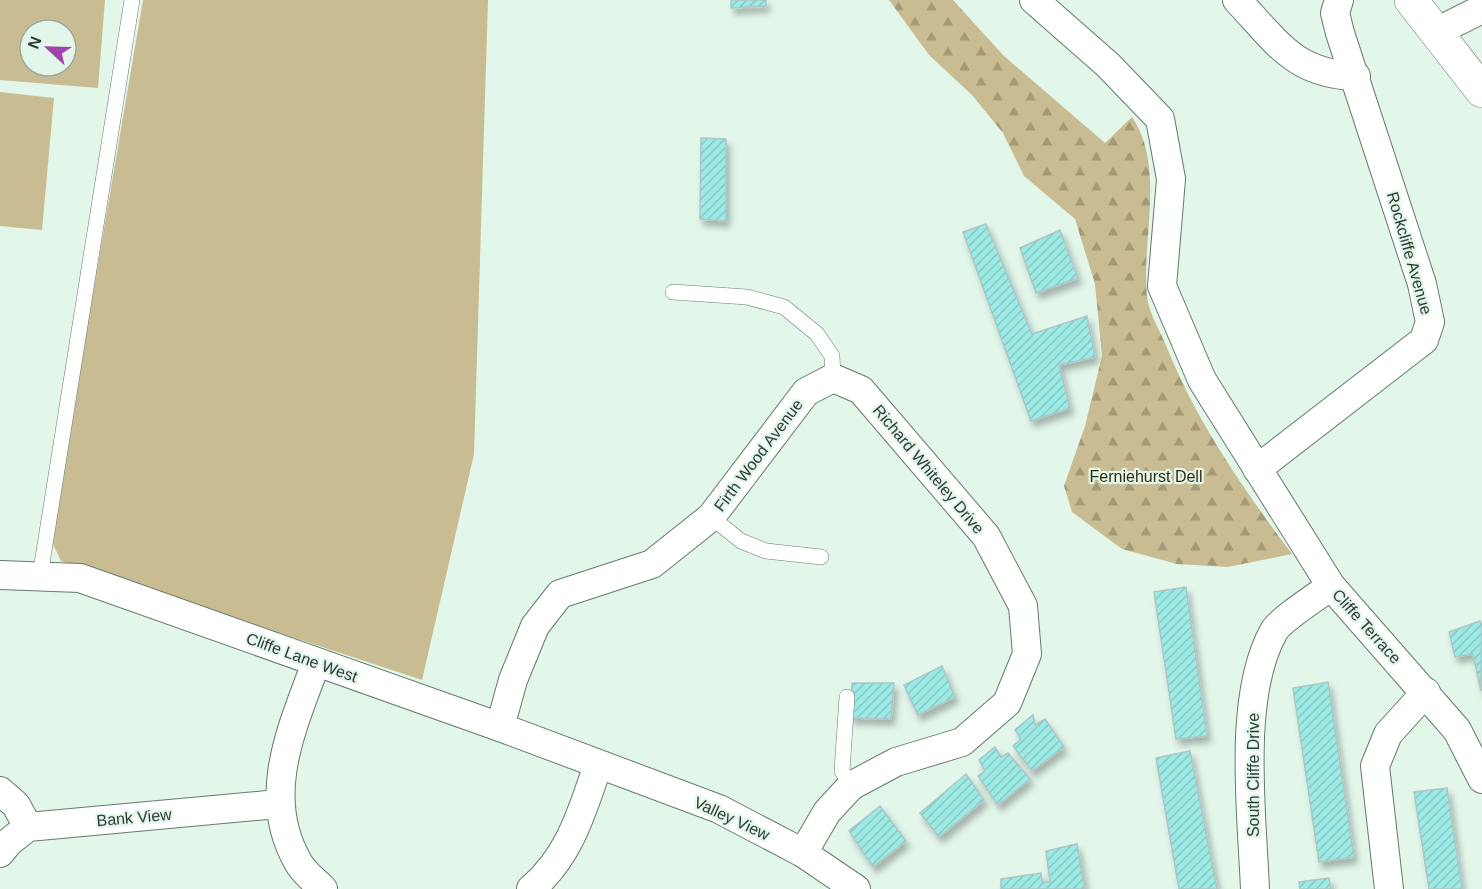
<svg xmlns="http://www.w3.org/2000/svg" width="1482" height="889" font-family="Helvetica,sans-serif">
	<defs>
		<pattern id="forest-firs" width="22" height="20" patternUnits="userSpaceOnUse" patternTransform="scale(1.5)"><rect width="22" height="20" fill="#cabc92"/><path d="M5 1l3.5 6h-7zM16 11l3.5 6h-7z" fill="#a59a78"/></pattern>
		<pattern id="building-hatch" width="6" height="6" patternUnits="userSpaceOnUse" patternTransform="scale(1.5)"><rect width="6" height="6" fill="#9ceae5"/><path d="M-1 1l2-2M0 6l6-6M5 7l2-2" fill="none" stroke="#87c9c5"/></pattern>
		<filter id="shadow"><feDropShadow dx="3.5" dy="6" stdDeviation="3" flood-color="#0004"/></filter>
	</defs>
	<rect width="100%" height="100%" fill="#e2f6ea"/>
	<g fill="#cabc92" fill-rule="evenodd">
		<path d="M0 0H105L98 88 0 80ZM30 30H66V66H30Z"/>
		<polygon points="143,0 488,0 474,454 422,680 61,561 51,540"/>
		<polygon points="0,92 54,98 42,230 0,226"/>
	</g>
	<path fill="url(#forest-firs)" d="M889 0H953L1003 55 1105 143 1132 117C1166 167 1141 240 1147 296 1148 311 1159 329 1165 343 1196 421 1242 487 1292 554L1228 567 1177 564 1122 549 1072 512 1064 486 1085 426 1102 356 1095 284 1075 219 1024 176 1003 133 972 95 929 55Z"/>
	<g fill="url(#building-hatch)" stroke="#adc5c4" stroke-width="1.5" filter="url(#shadow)">
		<polygon points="731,0 766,0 766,6 731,8"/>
		<polygon points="701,138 726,139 726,221 700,219"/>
		<polygon points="986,224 1032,334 1087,316 1095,357 1059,365 1070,408 1031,421 963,232"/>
		<polygon points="1060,230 1078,278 1036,293 1020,248"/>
		<polygon points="1186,587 1207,736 1176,739 1154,592"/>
		<polygon points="1480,621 1482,626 1481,691 1473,654 1455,657 1449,632"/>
		<polygon points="942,666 955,697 918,715 904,685"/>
		<polygon points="1328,682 1354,857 1319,862 1293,688"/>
		<polygon points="852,683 894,683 891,719 850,718"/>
		<polygon points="1033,715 1035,725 1045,719 1064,747 1032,771 1013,746 1021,739 1015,730"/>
		<polygon points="995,747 1001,757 1008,753 1030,779 998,805 978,776 985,771 979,760"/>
		<polygon points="1190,751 1217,889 1179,889 1156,758"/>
		<polygon points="966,774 984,800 939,837 920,813"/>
		<polygon points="1447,788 1462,889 1429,889 1414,792"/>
		<polygon points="880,806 906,841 873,867 849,831"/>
		<polygon points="1077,844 1085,889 1001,889 1001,879 1041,873 1042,882 1050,882 1046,851"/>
		<polygon points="1329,878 1331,889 1300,889 1299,882"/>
	</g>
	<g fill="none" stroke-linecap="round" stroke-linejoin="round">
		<g stroke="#67796d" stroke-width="16">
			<g id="lane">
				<polyline points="673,292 747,297 784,307 817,334 832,356 833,378"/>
				<polyline points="711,517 741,541 766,551 821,557"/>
				<polyline points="40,576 132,0"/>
				<polyline points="847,697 842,771 851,786"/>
			</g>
		</g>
		<g stroke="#67796d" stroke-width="30">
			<g id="street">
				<polyline points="1034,0 1108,65 1160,119 1171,179 1162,286 1202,380 1331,586 1457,730 1482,779"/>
				<path d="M1237 0C1277 42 1294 74 1356 76"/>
				<polyline points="1436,32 1482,9"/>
				<polyline points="1257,469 1424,340 1430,322 1422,284 1340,33 1335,13 1339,0"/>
				<polyline points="0,575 80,578 500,727 719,809 803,853 856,889"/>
				<path d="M316 663C292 728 260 796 298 862 303 872 315 881 323 889"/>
				<polyline points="500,727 513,680 535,626 560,594 652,564 711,517 806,392 833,378 861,390 986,536 1023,606 1027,654 1007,703 962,742 896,762 851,786 827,812 803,853"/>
				<polyline points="0,791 16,805 28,827"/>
				<polyline points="0,853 9,842 28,827 278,804"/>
				<path d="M531 889C570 856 582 811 598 765"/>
				<path d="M1255 889C1252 814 1237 696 1274 631 1280 620 1319 595 1331 586"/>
				<polyline points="1389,889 1375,766 1388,734 1426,692"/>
			</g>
		</g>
		<g stroke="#67796d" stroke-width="34">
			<polyline id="secondary" points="1411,0 1482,91"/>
		</g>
		<use href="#lane" stroke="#fff" stroke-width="15"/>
		<use href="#street" stroke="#fff" stroke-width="28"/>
		<use href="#secondary" stroke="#fff" stroke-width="33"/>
	</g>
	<g text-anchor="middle" stroke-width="4.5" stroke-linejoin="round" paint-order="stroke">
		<g font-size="16" fill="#313934" stroke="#e2f6ea">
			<text transform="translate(1410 253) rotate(74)" y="6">Rockcliffe Avenue</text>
			<text transform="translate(758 455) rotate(-53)" y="6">Firth Wood Avenue</text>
			<text transform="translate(929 469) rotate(50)" y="6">Richard Whiteley Drive</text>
			<text transform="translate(1367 626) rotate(48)" y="6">Cliffe Terrace</text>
			<text transform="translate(302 657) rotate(20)" y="6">Cliffe Lane West</text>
			<text transform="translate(1253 775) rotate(-90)" y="6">South Cliffe Drive</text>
			<text transform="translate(134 817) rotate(-5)" y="6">Bank View</text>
			<text transform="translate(732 818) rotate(25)" y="6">Valley View</text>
		</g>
		<g font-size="16" fill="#332b11" stroke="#e2f6ea">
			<text x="1146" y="482">Ferniehurst Dell</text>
		</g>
	</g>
	<g transform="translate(48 48) rotate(292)"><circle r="28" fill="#e2f6ea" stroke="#9baaa1" stroke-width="1.5"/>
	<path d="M0-4.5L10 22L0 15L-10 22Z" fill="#a043ac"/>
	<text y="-9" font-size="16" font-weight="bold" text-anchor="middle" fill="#313934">N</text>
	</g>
</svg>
